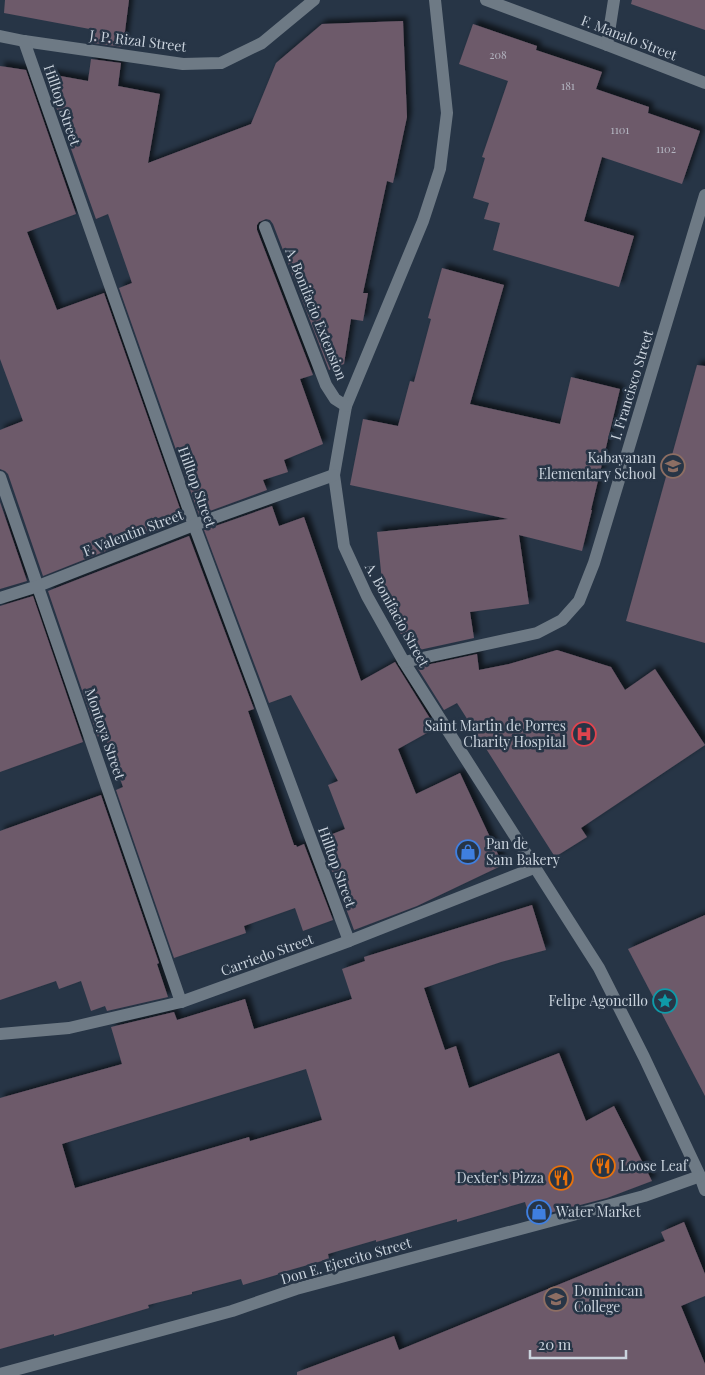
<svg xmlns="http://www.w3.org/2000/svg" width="705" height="1375" font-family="'Playfair Display',serif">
	<defs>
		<filter id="shadow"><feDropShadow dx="4.5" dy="-4.5" stdDeviation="2.5" flood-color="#0009"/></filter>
	</defs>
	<rect width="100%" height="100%" fill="#273546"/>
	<g fill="#6d5a6a" fill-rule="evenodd" filter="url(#shadow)">
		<polygon points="5,0 129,0 123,47 93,43 95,30 4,13"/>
		<polygon points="632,0 705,0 705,30 631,4"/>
		<polygon points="403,21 407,117 393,183 387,181 363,293 368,293 363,321 351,319 344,364 329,370 273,224 270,220 266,219 259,222 257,225 257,230 313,375 300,379 323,444 284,460 288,472 263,480 267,490 199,515 119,288 132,283 108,214 96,219 44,73 88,81 91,59 121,63 118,86 160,94 148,163 251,124 276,63 322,24"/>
		<polygon points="473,24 537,46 536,50 602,72 596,89 649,107 648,113 700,131 682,184 602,157 584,221 634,236 619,287 493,250 500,223 484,219 489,203 473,198 485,158 482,157 508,81 459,64"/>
		<polygon points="0,66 26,70 76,214 27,232 57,310 104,293 184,520 43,576 8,474 5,471 0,469 0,430 23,421 0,359"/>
		<polygon points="442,268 504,285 470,404 560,424 571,377 620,389 591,510 592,510 582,551 519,535 529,604 470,612 474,638 410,652 384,601 377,532 508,519 350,485 363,419 398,426 410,381 414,382 431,319 428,318"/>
		<polygon points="697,365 705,366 705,643 626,621"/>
		<polygon points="0,502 27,581 0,589"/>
		<polygon points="272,506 279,526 304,517 361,681 395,662 436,728 398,749 416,794 460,773 503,865 417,906 354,930 320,839 345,829 328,785 338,781 291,695 269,703 204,530"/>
		<polygon points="189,536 254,709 248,711 294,845 296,845 297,847 304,844 333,920 303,931 295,908 244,926 246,933 174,958 116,790 123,787 104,734 98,737 48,591"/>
		<polygon points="33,596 83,742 0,772 0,606"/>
		<polygon points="557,650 611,667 625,690 655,669 705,745 581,828 587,837 555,857 457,703 444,710 417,667 477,654 479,670 509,664"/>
		<polygon points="101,795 159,963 157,964 168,997 107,1011 105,1006 91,1011 81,981 59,989 56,981 0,1000 0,831"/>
		<path d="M532 905 546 950 501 962 424 988 445 1050 456 1046 469 1088 559 1053 586 1121 614 1106 652 1181 607 1198 530 1218 525 1202 457 1222V1219L376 1242V1240L328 1254 329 1259 283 1272V1273L243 1285 241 1279 192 1292V1294L148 1305 149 1308 54 1336V1334L0 1349V1098L122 1064 111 1027 174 1012 177 1020 245 999 254 1029 352 999 342 969 365 961 364 957ZM306 1069 322 1120 250 1141 249 1137 75 1188 62 1144Z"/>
		<polygon points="705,915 705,1096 628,949"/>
		<polygon points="684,1222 705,1274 705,1296 681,1306 705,1364 705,1375 297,1375 297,1372 394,1336 399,1350 665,1241 661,1232"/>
	</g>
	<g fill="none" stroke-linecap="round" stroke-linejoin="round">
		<g stroke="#6e7a85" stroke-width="12">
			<polyline points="435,0 447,113 440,169 423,221 346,406 334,475 344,546 367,596 404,662 599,968 644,1057 700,1176 705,1190"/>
			<polyline points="486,0 607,45 705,83"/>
			<polyline points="0,36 24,41 183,64 221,63 262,43 314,0"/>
			<polyline points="24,41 194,525 349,941"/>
			<polyline points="607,45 614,0"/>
			<polyline points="265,227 326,385 335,399 346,406"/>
			<polyline points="0,477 181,1002"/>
			<polyline points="0,598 38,586 194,525 334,475"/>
			<polyline points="404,662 537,633 562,620 579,601 594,563 705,195"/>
			<polyline points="0,1034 69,1028 181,1002 349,941 534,868"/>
			<polyline points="0,1374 232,1311 296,1289 644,1196 700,1176"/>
		</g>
	</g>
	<defs>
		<g id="school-ring" transform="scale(1.25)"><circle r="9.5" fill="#273546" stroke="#8d6e63" stroke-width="1.5"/><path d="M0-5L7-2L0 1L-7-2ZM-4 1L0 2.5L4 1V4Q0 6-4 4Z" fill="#8d6e63"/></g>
		<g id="hospital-ring" transform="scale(1.25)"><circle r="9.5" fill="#273546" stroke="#e0444e" stroke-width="1.5"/><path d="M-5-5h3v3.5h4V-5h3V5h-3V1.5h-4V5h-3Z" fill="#e0444e"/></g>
		<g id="shop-ring" transform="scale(1.25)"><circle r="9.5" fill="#273546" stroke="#3f7fe0" stroke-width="1.5"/><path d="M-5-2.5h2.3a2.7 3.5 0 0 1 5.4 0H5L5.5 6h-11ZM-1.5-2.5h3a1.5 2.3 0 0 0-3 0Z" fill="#3f7fe0"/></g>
		<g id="sight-ring" transform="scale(1.25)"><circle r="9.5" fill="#273546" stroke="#0f9aa8" stroke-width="1.5"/><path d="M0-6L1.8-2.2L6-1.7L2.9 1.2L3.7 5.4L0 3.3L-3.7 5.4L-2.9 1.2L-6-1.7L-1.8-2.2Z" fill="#0f9aa8"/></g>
		<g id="restaurant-ring" transform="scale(1.25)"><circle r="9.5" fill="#273546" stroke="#e8710a" stroke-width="1.5"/><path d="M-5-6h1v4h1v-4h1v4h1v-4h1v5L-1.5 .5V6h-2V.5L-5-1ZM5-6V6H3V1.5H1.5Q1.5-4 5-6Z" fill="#e8710a"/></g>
		<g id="university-ring" transform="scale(1.25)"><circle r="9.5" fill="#273546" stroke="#8d6e63" stroke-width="1.5"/><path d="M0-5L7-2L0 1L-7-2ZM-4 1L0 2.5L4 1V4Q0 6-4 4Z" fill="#8d6e63"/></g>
	</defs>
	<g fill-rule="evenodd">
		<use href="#school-ring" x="673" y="466"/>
		<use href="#hospital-ring" x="584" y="734"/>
		<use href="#shop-ring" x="468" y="852"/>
		<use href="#sight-ring" x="665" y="1001"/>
		<use href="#restaurant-ring" x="603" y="1166"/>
		<use href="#restaurant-ring" x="561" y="1178"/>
		<use href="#shop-ring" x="539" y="1212"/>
		<use href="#university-ring" x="556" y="1299"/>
	</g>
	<g text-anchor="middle" stroke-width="5" stroke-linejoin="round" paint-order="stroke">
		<g font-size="11" fill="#b3b5c0">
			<text x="498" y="59">208</text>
			<text x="568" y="90">181</text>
			<text x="620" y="134">1101</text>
			<text x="666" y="153">1102</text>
		</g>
		<g font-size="14" fill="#cad3dd" stroke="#273546">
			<text transform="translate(629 38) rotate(21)" y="5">F. Manalo Street</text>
			<text transform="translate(138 41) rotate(7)" y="5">J. P. Rizal Street</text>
			<text transform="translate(62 105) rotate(71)" y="5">Hilltop Street</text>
			<text transform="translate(316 314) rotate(68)" y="5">A. Bonifacio Extension</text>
			<text transform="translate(632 385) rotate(-73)" y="5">I. Francisco Street</text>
			<text transform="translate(197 487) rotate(70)" y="5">Hilltop Street</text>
			<text transform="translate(133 533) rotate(-21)" y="5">F. Valentin Street</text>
			<text transform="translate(397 615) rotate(61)" y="5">A. Bonifacio Street</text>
			<text transform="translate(105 734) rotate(71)" y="5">Montoya Street</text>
			<text transform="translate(337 867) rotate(70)" y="5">Hilltop Street</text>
			<text transform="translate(267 955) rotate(-20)" y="5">Carriedo Street</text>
			<text transform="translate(346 1261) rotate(-16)" y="5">Don E. Ejercito Street</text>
		</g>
		<g font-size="14" fill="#cad3dd" stroke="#273546" text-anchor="end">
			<text x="656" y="463">Kabayanan<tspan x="656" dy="16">Elementary School</tspan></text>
			<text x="566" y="731">Saint Martin de Porres<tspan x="566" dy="16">Charity Hospital</tspan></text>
			<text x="486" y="849" text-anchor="start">Pan de<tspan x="486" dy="16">Sam Bakery</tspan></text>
			<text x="648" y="1006">Felipe Agoncillo</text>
			<text x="620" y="1171" text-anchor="start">Loose Leaf</text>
			<text x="544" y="1183">Dexter's Pizza</text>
			<text x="556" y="1217" text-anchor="start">Water Market</text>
			<text x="574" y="1296" text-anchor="start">Dominican<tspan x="574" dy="16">College</tspan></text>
		</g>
	</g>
	<path d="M530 1350v8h96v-8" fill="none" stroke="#cad3dd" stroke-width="2.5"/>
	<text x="538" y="1350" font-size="15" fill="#cad3dd" stroke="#273546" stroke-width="4" paint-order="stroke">20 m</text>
</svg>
